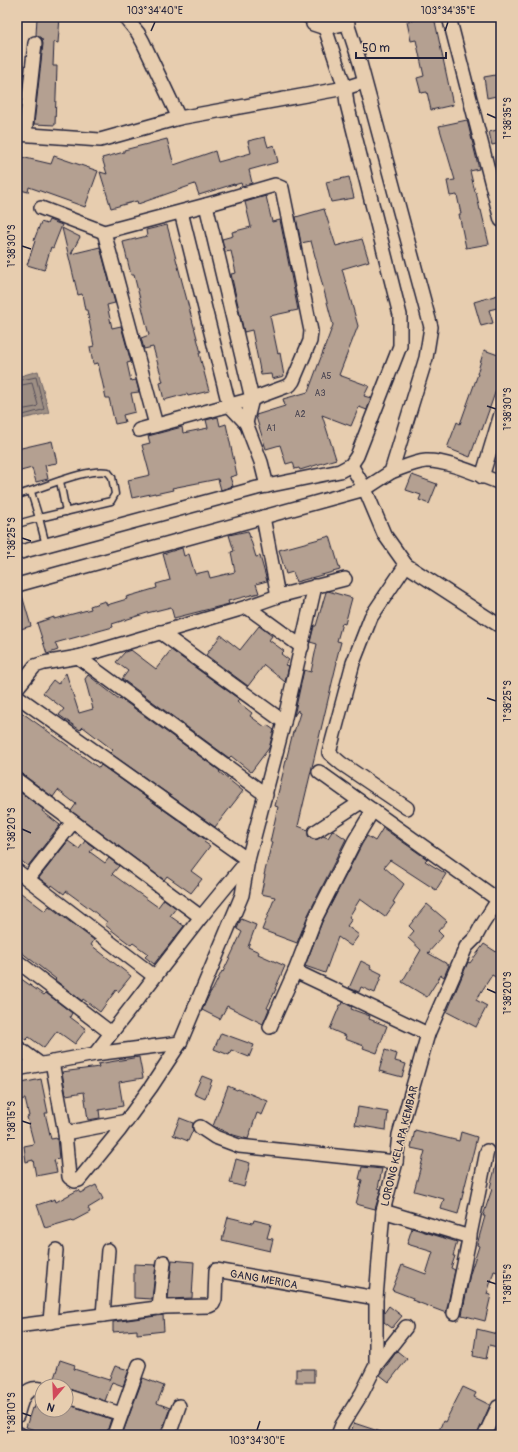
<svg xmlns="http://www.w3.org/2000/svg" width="518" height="1452" font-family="Pangolin,sans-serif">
	<rect width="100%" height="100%" fill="#e7cdaf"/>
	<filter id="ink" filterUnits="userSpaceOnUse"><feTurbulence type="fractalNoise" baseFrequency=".025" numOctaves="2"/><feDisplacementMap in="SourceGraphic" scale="8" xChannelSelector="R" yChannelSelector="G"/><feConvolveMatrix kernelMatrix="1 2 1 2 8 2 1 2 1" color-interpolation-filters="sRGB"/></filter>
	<g filter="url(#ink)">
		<polygon fill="#9e8f84" stroke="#6c6367" points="38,371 49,413 21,419 17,415 17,377"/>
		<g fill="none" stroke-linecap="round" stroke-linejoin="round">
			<g stroke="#544e58" stroke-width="1">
				<polyline points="17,381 36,377 44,409 42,410 23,415 17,413"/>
				<polyline points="17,386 32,383 38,405 36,407 25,409 17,408"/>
			</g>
		</g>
		<g fill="#b4a091" stroke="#22223b">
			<polygon points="37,17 60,17 58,43 54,42 53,66 57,66 55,125 34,124 43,44 42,39 36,35"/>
			<polygon points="412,17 434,17 453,105 431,110 427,92 421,93 417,78 424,76 416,40 411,41 407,22 413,21"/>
			<polygon points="501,74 501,95 487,98 484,77"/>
			<polygon points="17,81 23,82 21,100 17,100"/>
			<polygon points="467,120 479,169 470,171 475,192 476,192 480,210 481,210 489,244 466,248 459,214 461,214 457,195 450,196 447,181 455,180 439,126"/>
			<polygon points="501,129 501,143 492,145 489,132"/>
			<polygon points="265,137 268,147 274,145 278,162 249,170 252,183 242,186 241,183 234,185 234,184 199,195 195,184 138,204 137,201 111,208 100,172 107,174 102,158 124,152 124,150 167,139 174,165 215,151 218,162 251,153 248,141"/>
			<polygon points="17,156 51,164 54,156 98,171 85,207 29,187 28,192 17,189"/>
			<polygon points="349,177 354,198 331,202 326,182"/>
			<polygon points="266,196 272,222 280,220 298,310 270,316 278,354 280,353 284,376 272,379 271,374 261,375 252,330 244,332 231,274 236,273 231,251 225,252 222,239 233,236 232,232 251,227 245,202"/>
			<polygon points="324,209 336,246 362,239 369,261 342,269 358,326 339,375 369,386 364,396 371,398 367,410 359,407 351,426 322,415 336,459 300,470 299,468 295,469 293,462 286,464 280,445 266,449 256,417 256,415 285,406 283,399 308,392 333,325 311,241 301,243 296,217"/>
			<polygon points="49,220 62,225 53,248 51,247 44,270 27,265 35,241 34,240 41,222 47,224"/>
			<polygon points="167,225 201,353 199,353 209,391 188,396 187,394 164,400 160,383 163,382 153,347 144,349 141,338 149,335 134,275 131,275 123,242 147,236 146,230"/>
			<polygon points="62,228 80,237 71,254 100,247 115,303 107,305 112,328 121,326 131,362 127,363 131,381 136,380 139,392 131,393 135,412 123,415 125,422 115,424 109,398 106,398 98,363 93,364 90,347 94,346 87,310 85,310 82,294 78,295"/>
			<polygon points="501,294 501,307 489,310 493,323 481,326 474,302"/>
			<polygon points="484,350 501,356 501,376 482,430 480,429 470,457 447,448 457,422 460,424 478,374 477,374"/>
			<polygon points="218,417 220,426 226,424 237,475 230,477 233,486 221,490 218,479 172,488 173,490 155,494 155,493 132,498 128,480 150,475 142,445 150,443 148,436 182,427 183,433 208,428 206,420"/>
			<polygon points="52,441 57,463 45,465 48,479 36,482 32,468 17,472 17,449"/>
			<polygon points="412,475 437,484 429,504 419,500 421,495 406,490"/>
			<polygon points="248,531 256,557 260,556 267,581 256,584 259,593 228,601 229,604 174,618 171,607 147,613 112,624 113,627 55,643 58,650 47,654 37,623 54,617 54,619 91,609 90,606 105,601 107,605 127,599 126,597 157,588 156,584 170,580 163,554 182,548 184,556 189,554 195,574 208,571 210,578 235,572 231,552 234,551 229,535"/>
			<polygon points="330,536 340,570 296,582 293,572 286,574 279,550"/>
			<polygon points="328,591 352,598 345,624 342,623 337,641 341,642 336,661 337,662 298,826 308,830 308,836 312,839 316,840 323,836 328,838 333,830 346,839 308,915 297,943 262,930 275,897 261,894 265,875 264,875 272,842 270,842 278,807 275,806 293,732 294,732 300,713 298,712 298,710 294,716 304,670 311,672 317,644 310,642 314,626 316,626 326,592"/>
			<polygon points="21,592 31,626 17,630 17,593"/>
			<polygon points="259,626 272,636 269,640 284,651 281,654 289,660 285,665 289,666 285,682 264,665 248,686 206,655 221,635 240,650"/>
			<polygon points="131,650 156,669 171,650 239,699 237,701 252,713 250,716 265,727 267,725 274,730 269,748 251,772 231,756 229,758 122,679 128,671 116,662 125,652"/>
			<polygon points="66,673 79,713 93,709 85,679 88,675 119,699 120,698 220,771 219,772 243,791 215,827 110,753 113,750 83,727 80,730 59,715 64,709 43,693 53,680 58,684"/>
			<polygon points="17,709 99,768 101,765 206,840 204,842 210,846 191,871 202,879 191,893 167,876 164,880 71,811 76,804 58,790 53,797 22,774 17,772"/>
			<polygon points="17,790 43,809 42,811 60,825 28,866 17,858"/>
			<polygon points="383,828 427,859 425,861 446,874 436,890 390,860 384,867 404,884 393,902 395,903 385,917 360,899 349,917 352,919 347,926 359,935 351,946 338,937 325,973 305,966 322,922 362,844 367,836 375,841"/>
			<polygon points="68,841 79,849 85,841 94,847 90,852 105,863 109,858 119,866 112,874 158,907 164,899 176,908 170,916 184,926 154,964 145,957 148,954 133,943 131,945 119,936 105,925 107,922 92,910 66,891 64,894 52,885 51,887 39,878"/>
			<polygon points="17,890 45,911 49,906 94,940 91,945 131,976 118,992 116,990 100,1012 83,999 82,1001 55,980 56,979 17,949"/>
			<polygon points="427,904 447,921 438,931 443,936 428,953 449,965 444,977 441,975 427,997 402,982 421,950 408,938 414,931 409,926"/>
			<polygon points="241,919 256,925 248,947 259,952 258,954 285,966 275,989 276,989 267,1008 269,1009 263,1024 227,1006 220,1019 202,1010 211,991 212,991 222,971 223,972 242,932 237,929"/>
			<polygon points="484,944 501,955 501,980 492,975 476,1000 487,1006 476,1027 447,1012 468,962 470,963"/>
			<polygon points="361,961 371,966 370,968 382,974 375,993 361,987 359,992 349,988"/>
			<polygon points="17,976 44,995 46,993 72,1013 70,1017 86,1029 75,1044 57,1031 44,1048 29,1037 26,1040 17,1034"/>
			<polygon points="343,1002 352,1007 351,1009 370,1016 369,1019 387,1026 377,1053 363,1048 364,1046 345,1039 346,1036 330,1029 340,1005 342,1005"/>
			<polygon points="221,1033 254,1045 249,1057 231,1050 229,1055 214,1049"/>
			<polygon points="385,1050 397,1054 395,1061 406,1064 402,1077 379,1071"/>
			<polygon points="139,1057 143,1078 119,1082 123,1106 99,1110 100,1118 88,1120 84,1092 66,1095 62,1072 99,1067 98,1064"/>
			<polygon points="202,1076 212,1080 205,1099 194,1094"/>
			<polygon points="41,1079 48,1113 45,1113 51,1139 57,1138 59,1159 54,1160 57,1172 36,1176 33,1160 26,1162 24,1146 34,1144 27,1117 29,1116 25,1099 17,1100 17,1084"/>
			<polygon points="228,1086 237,1090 238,1089 268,1101 262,1115 257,1113 248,1139 230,1134 213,1126"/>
			<polygon points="358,1107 388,1112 386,1130 355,1125"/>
			<polygon points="180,1118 193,1123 193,1130 188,1141 173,1135"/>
			<polygon points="415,1130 459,1141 461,1132 477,1137 458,1214 441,1209 444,1199 414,1191 425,1151 411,1148"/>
			<polygon points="498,1157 501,1157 501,1273 494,1271 487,1294 491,1295 485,1321 462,1315 470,1274 479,1246 477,1245 485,1216 483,1216 492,1189 490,1188"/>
			<polygon points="236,1159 250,1163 244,1187 230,1183"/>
			<polygon points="362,1167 382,1169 378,1188 381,1189 375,1209 356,1204 362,1180 359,1179"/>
			<polygon points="96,1185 103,1199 88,1208 90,1212 73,1221 72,1220 45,1228 37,1205 55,1199 56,1202 78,1190 80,1193"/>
			<polygon points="228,1217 253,1223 254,1220 271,1224 267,1238 273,1239 270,1251 222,1240"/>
			<polygon points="412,1228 457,1242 453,1256 455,1256 451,1268 455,1270 446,1313 412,1300 413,1298 392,1290 402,1265 426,1274 433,1252 407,1244"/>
			<polygon points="172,1260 194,1262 192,1298 168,1299"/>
			<polygon points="134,1264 156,1265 152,1299 134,1298"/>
			<polygon points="389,1306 402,1316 392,1328 384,1322 384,1313"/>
			<polygon points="163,1315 164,1331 137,1334 137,1330 113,1332 113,1322"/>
			<polygon points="477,1329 501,1335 501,1348 489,1345 486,1359 473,1356"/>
			<polygon points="397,1351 407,1359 389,1382 380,1375"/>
			<polygon points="60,1360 75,1365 74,1369 109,1380 115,1366 129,1370 123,1386 112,1382 105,1401 66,1388 66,1385 53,1381"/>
			<rect x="296" y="1369" width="18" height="13"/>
			<polygon points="143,1378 164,1386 157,1403 170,1408 164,1424 160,1435 122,1435"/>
			<polygon points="463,1387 476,1393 474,1397 490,1405 477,1435 437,1435 443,1421 445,1422"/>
			<polygon points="38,1397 42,1397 42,1410 66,1410 66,1404 111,1419 106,1435 39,1435 40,1432 26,1427 32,1408 34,1409"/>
			<polygon points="354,1423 384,1433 384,1435 350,1435"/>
		</g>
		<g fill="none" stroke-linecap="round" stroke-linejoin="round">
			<g stroke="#22223b" stroke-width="9">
				<g id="service">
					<polyline points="303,17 313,24"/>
					<polyline points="60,481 66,512"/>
					<path d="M17 495C42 489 84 468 108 472L112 477 115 494 111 501 39 518 31 492"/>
					<polyline points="17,524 39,518 46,545"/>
				</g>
			</g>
			<g stroke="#22223b" stroke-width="16">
				<g id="minor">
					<polyline points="125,17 138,33 143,42 179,118"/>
					<polyline points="449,17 501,220"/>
					<polyline points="313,24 325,28 348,23"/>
					<polyline points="17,134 100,140 179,118 345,88 364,82"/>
					<polyline points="25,134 35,43"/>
					<polyline points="206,205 252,399 246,423"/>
					<polyline points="41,208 104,232 206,205 275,185 282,188 311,331 310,341 293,381 290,385 252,399 139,430"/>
					<polyline points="181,212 229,405 246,423 261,462 267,486"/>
					<polyline points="104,232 156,425"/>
					<polyline points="351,465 365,489 384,534 406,565 497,624 501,625"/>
					<path d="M391 472C402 468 414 462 426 461 447 460 481 476 501 483"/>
					<polyline points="482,477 501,414"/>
					<polyline points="263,517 278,596"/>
					<polyline points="17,553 257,488 340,471 351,465 357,456 400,346 400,315 347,104 345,88 325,28 327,17"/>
					<polyline points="406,565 371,617 353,663 329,753 342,764 407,808"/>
					<polyline points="17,585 365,489 391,472 426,358 431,327 360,63 345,17"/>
					<polyline points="247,607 302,647"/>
					<polyline points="160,632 284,722"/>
					<polyline points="78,657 266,795"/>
					<polyline points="17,688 35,666 44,663 78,657 247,607 278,596 345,579"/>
					<polyline points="17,696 248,860 201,917 95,1054"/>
					<polyline points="319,772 501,902"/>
					<polyline points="17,780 201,917"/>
					<polyline points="315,832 361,802"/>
					<polyline points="17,871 154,976"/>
					<polyline points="28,879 73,822"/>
					<polyline points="17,961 111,1033"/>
					<polyline points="295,971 428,1034"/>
					<polyline points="270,1027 295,971 315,919 355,840 373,810"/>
					<polyline points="17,1047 40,1064"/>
					<polyline points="52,1062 65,1133 69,1177 75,1181 79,1180 119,1131 151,1087 180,1043 242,895 248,860 284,722 315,586"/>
					<polyline points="17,1069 95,1054 180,1043"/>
					<polyline points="200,1127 215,1137 239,1146 396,1162"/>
					<polyline points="65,1133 127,1121"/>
					<polyline points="383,1211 470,1237"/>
					<polyline points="159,1308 164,1262"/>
					<polyline points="454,1313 487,1151"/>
					<polyline points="103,1315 108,1250"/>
					<polyline points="50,1322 56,1250"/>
					<polyline points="17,1326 165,1307 209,1306 213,1304 215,1299 216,1270 376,1298"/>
					<polyline points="376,1365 376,1298 383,1211 396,1162 399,1135 428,1034 466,947 475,938 482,925 498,900"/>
					<polyline points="66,1396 121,1414"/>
					<path d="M17 1416C21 1402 23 1385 42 1389"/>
					<polyline points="17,1433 21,1435"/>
					<polyline points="114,1435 139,1365"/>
					<polyline points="169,1435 179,1406"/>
					<polyline points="338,1435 342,1425 362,1393 376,1365 406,1327"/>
					<polyline points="485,1435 498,1407"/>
				</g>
			</g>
			<use href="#service" stroke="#e7cdaf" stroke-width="6"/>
			<use href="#minor" stroke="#e7cdaf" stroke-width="13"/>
		</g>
	</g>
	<path fill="none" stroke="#22223b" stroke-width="1.5" d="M151 31 155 22M445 31 448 22M487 114 496 118M22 246 31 249M487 406 496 409M22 538 31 541M487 698 496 701M22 829 31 833M487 989 496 993M22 1121 31 1124M487 1281 496 1284M22 1413 31 1416M257 1430 260 1421"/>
	<g text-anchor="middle" stroke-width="3" stroke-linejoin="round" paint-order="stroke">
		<g font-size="9" fill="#464250">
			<text x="326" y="379">A5</text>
			<text x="320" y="396">A3</text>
			<text x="300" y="417">A2</text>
			<text x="271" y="431">A1</text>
		</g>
		<g font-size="11" fill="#22223b" stroke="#e7cdaf">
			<text transform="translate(399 1146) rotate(-76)" y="4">LORONG KELAPA KEMBAR</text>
			<text transform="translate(264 1279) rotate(10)" y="4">GANG MERICA</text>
		</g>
	</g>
	<rect width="518" height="1452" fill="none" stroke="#e7cdaf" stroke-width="44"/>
	<g transform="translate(54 1398) rotate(199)"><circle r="19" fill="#e7cdaf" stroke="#988981"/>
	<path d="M0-3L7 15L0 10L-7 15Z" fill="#d1495b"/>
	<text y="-6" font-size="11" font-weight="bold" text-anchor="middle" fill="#22223b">N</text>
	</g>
	<path d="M356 52v6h90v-6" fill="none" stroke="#22223b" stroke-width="2"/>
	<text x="362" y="52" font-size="12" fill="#22223b" stroke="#e7cdaf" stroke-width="3" paint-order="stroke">50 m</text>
	<rect x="22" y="22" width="474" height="1408" fill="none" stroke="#22223b" stroke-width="1.5"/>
	<g font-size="10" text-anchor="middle" fill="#22223b">
		<text x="155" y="14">103°34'40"E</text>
		<text x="448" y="14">103°34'35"E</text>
		<text transform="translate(507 118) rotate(-90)" y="4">1°38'35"S</text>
		<text transform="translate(11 246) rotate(-90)" y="4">1°38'30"S</text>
		<text transform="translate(507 409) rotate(-90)" y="4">1°38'30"S</text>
		<text transform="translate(11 538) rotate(-90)" y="4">1°38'25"S</text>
		<text transform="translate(507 701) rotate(-90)" y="4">1°38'25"S</text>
		<text transform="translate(11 829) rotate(-90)" y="4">1°38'20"S</text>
		<text transform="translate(507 993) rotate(-90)" y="4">1°38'20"S</text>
		<text transform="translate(11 1121) rotate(-90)" y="4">1°38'15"S</text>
		<text transform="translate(507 1284) rotate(-90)" y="4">1°38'15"S</text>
		<text transform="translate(11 1413) rotate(-90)" y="4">1°38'10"S</text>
		<text x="257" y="1444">103°34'30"E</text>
	</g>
</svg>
